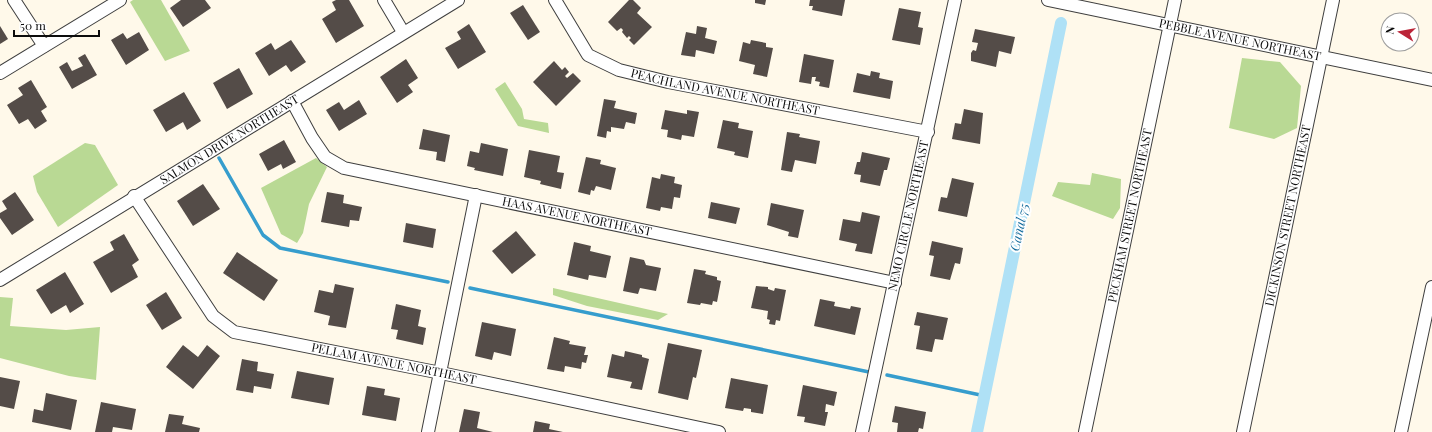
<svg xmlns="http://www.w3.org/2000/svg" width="1432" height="432" font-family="'Playfair Display',serif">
	<rect width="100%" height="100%" fill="#fff9ea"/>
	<g fill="#b9d994">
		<polygon points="133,0 161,0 190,51 165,61 130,2"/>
		<polygon points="1242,58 1280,62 1301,86 1297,128 1274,139 1229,128"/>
		<polygon points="505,82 522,109 524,119 548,123 549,133 518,126 495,89"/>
		<polygon points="85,143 95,145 118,185 58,227 37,192 33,176"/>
		<polygon points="316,158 327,167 309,204 303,233 297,243 281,234 261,188"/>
		<polygon points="1092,173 1121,179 1120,208 1113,219 1052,196 1058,182 1090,185"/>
		<polygon points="553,288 668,314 658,320 587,306 553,295"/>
		<polygon points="0,297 13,298 10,326 66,330 100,327 96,380 69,376 0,358"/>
	</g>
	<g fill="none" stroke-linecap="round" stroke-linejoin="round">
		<g stroke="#369dcd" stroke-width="3.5">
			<polyline points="219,158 263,235 280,248 448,282"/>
			<polyline points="470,288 869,372"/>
			<polyline points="887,375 985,396"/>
		</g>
		<polyline stroke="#afe1f6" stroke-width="12" points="977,432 1061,23"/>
	</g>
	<g fill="#544c48">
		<polygon points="181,0 205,0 211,8 183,27 170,8"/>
		<polygon points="336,0 349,0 364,26 336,43 322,19 336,10 332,2"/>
		<polygon points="629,0 633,0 641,8 637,13 652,27 634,45 629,40 631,38 629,36 627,38 622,32 623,30 621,28 617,31 608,22"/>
		<polygon points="755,0 766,0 765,5 755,3"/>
		<polygon points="810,0 845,0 842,16 812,10 813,6 809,6"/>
		<polygon points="523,5 540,32 528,40 510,13"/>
		<polygon points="899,8 921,12 918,27 923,28 920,45 892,40"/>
		<polygon points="469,24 486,52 458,69 445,48 461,39 457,32"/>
		<polygon points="0,26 8,39 0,44"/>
		<polygon points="697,26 707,28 705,38 717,41 714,54 696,50 695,57 681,55 686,32 696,34"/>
		<polygon points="975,29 1015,37 1011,54 999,51 996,67 971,61 971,53 973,50 976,51 978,43 972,42"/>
		<polygon points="139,32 149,50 126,65 111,40 123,33 127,39"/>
		<polygon points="291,40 306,62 291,72 286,65 269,76 255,53 271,43 275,50"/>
		<polygon points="751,40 766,43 766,47 773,48 767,77 753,74 755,65 739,61 743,42 750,44"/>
		<polygon points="85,54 97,75 72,89 59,67 67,62 72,71 83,66 78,58"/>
		<polygon points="804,54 834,60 829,88 819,86 820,82 815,81 816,77 812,77 811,84 799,82"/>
		<polygon points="406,59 418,78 408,85 413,92 397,103 380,77"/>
		<polygon points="554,61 562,70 565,67 569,72 565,76 567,78 573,73 581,81 556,106 533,82"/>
		<polygon points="239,68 253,94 227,109 213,83"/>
		<polygon points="871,71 880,73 879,78 893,81 890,99 853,92 857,73 870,76"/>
		<polygon points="31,80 47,107 41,111 47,121 35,129 28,119 19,124 7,105 23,95 18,88"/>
		<polygon points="184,92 201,121 187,130 183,122 166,132 153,110"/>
		<polygon points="604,99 616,101 614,108 637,113 635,124 626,122 624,129 611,127 611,132 607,131 606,138 597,136"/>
		<polygon points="359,100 367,114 339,131 326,110 339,102 344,110"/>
		<polygon points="964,109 983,113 980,144 952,139 955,123 961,124"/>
		<polygon points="665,110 687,114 687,110 699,112 694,137 682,135 681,140 667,137 668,130 661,129"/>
		<polygon points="723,120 739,123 738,128 753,131 748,158 734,155 735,152 717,148"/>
		<polygon points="423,129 450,135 445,162 436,160 437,152 419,149"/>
		<polygon points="787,132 800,134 799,137 820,141 816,164 795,160 792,172 781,170"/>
		<polygon points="284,140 296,162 283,169 281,164 268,171 259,154"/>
		<polygon points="481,143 508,149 503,176 474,170 475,168 467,166 470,151 479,153"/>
		<polygon points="529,150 560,156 557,172 564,173 561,189 540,184 541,181 524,177"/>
		<polygon points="862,152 890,158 887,170 884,170 880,186 860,182 861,175 854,174 857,162 860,162"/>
		<polygon points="586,157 601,160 600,164 616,168 611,190 596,186 594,191 591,190 590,195 578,192"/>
		<polygon points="661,174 675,177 674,183 682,185 680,198 674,197 672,209 661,207 660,211 646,208 652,177 660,179"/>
		<polygon points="952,178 974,183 967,217 938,211 941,197 947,198"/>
		<polygon points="203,184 220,209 193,226 177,201"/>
		<polygon points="15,192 34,220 12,235 0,218 0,213 7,209 2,201"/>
		<polygon points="327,192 344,195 343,203 362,207 359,221 350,220 349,227 321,222"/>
		<polygon points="711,202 740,208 736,224 708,218"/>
		<polygon points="771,203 804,210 798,238 788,236 789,232 767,225"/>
		<polygon points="862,212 880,216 872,254 855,251 857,244 839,240 843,219 860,222"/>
		<polygon points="406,223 436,229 433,248 403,242"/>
		<polygon points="516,231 536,255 512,274 492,251"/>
		<polygon points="124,234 139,260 132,265 138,277 111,293 93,262 114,250 110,242"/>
		<polygon points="932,241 963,248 960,264 955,263 950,280 930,276 934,256 929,255"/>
		<polygon points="574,242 591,246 590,251 611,256 606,278 589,275 588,280 567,275"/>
		<polygon points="237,252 278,280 264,301 223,273"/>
		<polygon points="630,257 644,260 646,265 661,268 656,291 640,288 638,294 623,291"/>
		<polygon points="694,269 706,271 705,274 717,277 717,280 721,281 717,302 713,301 712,305 701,303 700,305 687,303"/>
		<polygon points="65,272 84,304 70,313 66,305 51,314 36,290"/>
		<polygon points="335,284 354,288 346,328 328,325 330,316 314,312 319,290 333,293"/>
		<polygon points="756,286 768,287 768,289 774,291 775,288 786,290 780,321 776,320 775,325 769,324 770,320 767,319 768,311 751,308"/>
		<polygon points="166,292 182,318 162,330 146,305"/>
		<polygon points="820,299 835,302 834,306 850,309 851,306 861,308 855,335 814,326"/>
		<polygon points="396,304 421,310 418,326 426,328 423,345 396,339 398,330 391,329"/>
		<polygon points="917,312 948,318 943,340 935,339 932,352 916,349 920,326 914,325"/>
		<polygon points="482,322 516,329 511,356 494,352 492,360 475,356"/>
		<polygon points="554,337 570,341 569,344 586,347 584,355 588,355 586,363 582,362 581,369 565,366 564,372 547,369"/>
		<polygon points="668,343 702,350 696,378 693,377 688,400 658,393"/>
		<polygon points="183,345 198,357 207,345 220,356 193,389 166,367"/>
		<polygon points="625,351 642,355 642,357 649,359 642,390 630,388 632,382 607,377 612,354 624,357"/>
		<polygon points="242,359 258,362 257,371 274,374 271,389 254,386 253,393 236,390"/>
		<polygon points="297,371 334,378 329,405 291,398"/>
		<polygon points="0,377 20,381 14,409 0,406"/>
		<polygon points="731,378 768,385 763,414 751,412 751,409 744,408 743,411 725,408"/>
		<polygon points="803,385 837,392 834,406 826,404 825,412 828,412 825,426 804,422 805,417 797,416"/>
		<polygon points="367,386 385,389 384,395 400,398 396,421 362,415"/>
		<polygon points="46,393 77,400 71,430 32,422 34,409 43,411"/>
		<polygon points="101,402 136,409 132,430 113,427 112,432 95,432"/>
		<polygon points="895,406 926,412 923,429 919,428 918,432 897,432 898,423 892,422"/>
		<polygon points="464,409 480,412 477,428 493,432 459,432"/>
		<polygon points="169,414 184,416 182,424 200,428 199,432 165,432"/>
		<polygon points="535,421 550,424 549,429 563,432 533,432"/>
	</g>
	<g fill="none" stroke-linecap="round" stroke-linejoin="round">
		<g stroke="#3f3f3f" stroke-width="14">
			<g id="minor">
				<polyline points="14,0 44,46"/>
				<polyline points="384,0 403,32"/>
				<path id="s1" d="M555 0 588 55 619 70 668 82 928 132"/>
				<path id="s2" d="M1048 0 1432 80"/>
				<polyline points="0,73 120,0"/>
				<path id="s3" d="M292 101 312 138 325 157 344 168 895 283"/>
				<path id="s4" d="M134 196 213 316 234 332 441 373 719 432"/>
				<path id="s5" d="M0 280 458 0"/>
				<polyline points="428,432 476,195"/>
				<path id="s6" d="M862 432 955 0"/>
				<path id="s7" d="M1085 432 1175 0"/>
				<path id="s8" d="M1243 432 1333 0"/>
				<polyline points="1401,432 1432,287"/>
			</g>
		</g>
		<use href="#minor" stroke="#fff" stroke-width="12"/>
	</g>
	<g text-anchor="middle" stroke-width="4" stroke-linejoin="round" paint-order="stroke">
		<g font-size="12" fill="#0c0c0c" stroke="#fff">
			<text dy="4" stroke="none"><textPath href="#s2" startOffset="196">PEBBLE AVENUE NORTHEAST</textPath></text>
			<text dy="4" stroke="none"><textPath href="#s1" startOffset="207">PEACHLAND AVENUE NORTHEAST</textPath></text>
			<text dy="4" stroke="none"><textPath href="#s5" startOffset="269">SALMON DRIVE NORTHEAST</textPath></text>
			<text dy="4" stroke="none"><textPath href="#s3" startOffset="325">HAAS AVENUE NORTHEAST</textPath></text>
			<text dy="4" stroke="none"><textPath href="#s6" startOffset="221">NEMO CIRCLE NORTHEAST</textPath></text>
			<text dy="4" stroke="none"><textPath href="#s7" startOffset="221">PECKHAM STREET NORTHEAST</textPath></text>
			<text dy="4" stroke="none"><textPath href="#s8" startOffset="221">DICKINSON STREET NORTHEAST</textPath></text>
			<text dy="4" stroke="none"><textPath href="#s4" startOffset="333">PELLAM AVENUE NORTHEAST</textPath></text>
		</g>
		<g font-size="13" font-style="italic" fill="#166d9d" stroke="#fff">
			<text transform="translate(1019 227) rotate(-78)" y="5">Canal 75</text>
		</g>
	</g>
	<g transform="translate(1400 32) rotate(281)"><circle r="19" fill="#ffffff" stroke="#9e9e9e"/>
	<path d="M0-3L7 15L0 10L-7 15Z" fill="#bb2438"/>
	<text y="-6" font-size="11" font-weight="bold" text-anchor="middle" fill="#0c0c0c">N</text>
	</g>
	<path d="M14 30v6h85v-6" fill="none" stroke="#0c0c0c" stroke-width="2"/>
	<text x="20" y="30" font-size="12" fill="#0c0c0c" stroke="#ffffff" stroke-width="3" paint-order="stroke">50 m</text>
</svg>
